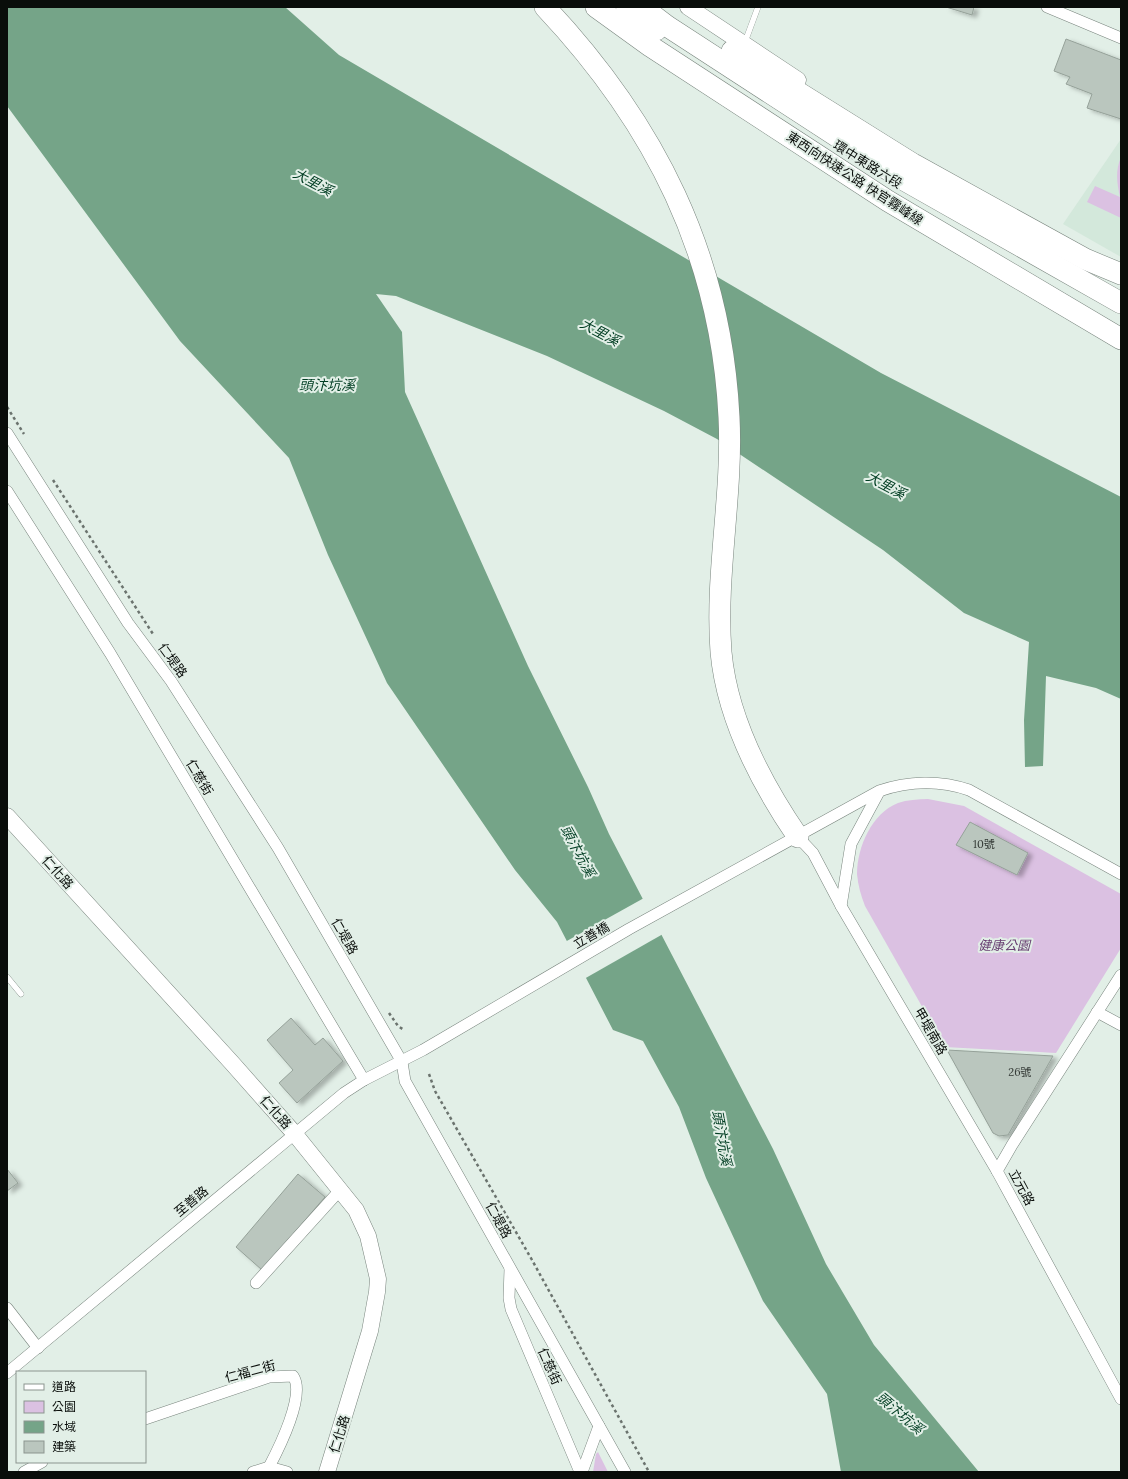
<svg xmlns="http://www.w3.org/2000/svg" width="1128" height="1479" font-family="Lora,'Noto Sans TC',serif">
	<defs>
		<filter id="shadow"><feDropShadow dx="4.5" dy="2.5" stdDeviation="2" flood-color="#0004"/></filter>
	</defs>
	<rect width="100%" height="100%" fill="#e2efe7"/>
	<polygon fill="#d3e8db" points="1121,139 1121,257 1063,224"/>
	<g fill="#dbc1e2">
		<path d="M1121 157V218L1087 202 1095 186 1120 197C1117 183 1115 171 1121 157Z"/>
		<path d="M928 799 964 806 1121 894V948L1056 1053 945 1047 865 906C861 896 858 885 857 874 857 847 872 813 898 803 907 800 918 799 928 799Z"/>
		<polygon points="598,1452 608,1472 593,1472 596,1454"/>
	</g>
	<polygon fill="#75a488" points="7,7 285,7 339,55 881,373 1121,497 1121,699 1096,688 1046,676 1043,766 1025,767 1024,720 1029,642 964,613 883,550 717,439 664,411 547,356 396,296 376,294 402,332 405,392 528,666 588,787 609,834 773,1149 826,1264 874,1345 979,1472 841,1472 827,1394 763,1301 706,1178 679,1107 643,1041 613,1030 557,922 515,870 387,683 328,555 289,458 180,341 7,106"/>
	<polygon fill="#e2efe7" points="644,898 663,934 584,979 565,942"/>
	<g fill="#bac6be" stroke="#95a199" filter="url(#shadow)">
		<polygon points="946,7 974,7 972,15"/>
		<polygon points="1066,39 1121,60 1121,119 1087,108 1092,94 1066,84 1070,77 1054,71"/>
		<polygon points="970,822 1028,853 1017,875 956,845"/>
		<polygon points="291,1018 315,1045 323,1038 343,1061 297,1103 279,1083 293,1070 267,1040"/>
		<polygon points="947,1050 1053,1056 1008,1135 999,1136 993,1133"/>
		<polygon points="7,1169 18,1183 7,1191"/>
		<polygon points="298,1174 325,1197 262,1270 236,1247"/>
	</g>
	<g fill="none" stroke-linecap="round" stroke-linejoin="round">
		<g stroke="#78847d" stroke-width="6">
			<g id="lane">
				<polyline points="745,42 758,7"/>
				<polyline points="7,977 21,994"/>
			</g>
		</g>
		<g stroke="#78847d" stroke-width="12">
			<g id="street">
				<polyline points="1047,7 1121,38"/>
				<polyline points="7,433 128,623 171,681 278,848 402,1062 405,1081 625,1472"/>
				<polyline points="7,491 110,653 364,1080"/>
				<polyline points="798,837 813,853 841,906 997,1171 1121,1399"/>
				<polyline points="841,906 851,844 879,792"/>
				<polyline points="1097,1012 1121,1025"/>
				<polyline points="997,1171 1012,1145 1121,975"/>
				<polyline points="510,1269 509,1298 511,1309 580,1472"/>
				<polyline points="256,1283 341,1189"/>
				<polyline points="7,1308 38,1348"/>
				<path d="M7 1373 344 1093 364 1080 423 1050 629 929 879 791C908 781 940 780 969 790L1121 874"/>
				<path d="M145 1419 269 1377 293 1376C306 1394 279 1448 269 1467"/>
				<polyline points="24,1472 42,1462"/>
				<polyline points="253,1472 269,1467 287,1472"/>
				<polyline points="582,1472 599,1426"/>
			</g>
		</g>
		<g stroke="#78847d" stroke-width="17">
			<g id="secondary">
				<polyline points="624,7 658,32"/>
				<polyline points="688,7 798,80"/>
				<polyline points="7,816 232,1063 294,1133 356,1210 368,1236 378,1279 377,1292 370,1331 327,1472"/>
			</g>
		</g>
		<g stroke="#78847d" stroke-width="22">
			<g id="highway">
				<path d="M545 7C655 124 721 255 729 417 733 495 715 574 721 652 727 718 761 783 798 837"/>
				<polyline points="596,7 650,46 888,201 1121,339"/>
				<polyline points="642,7 667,26 904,180 1121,303"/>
				<polyline points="732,51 913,164 1085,259 1121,274"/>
			</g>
		</g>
		<g stroke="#6b736e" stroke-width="2.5" stroke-dasharray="3 3" stroke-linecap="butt">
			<polyline points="7,407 24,434"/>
			<polyline points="53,480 153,634"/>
			<polyline points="389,1013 398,1026 404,1030"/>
			<polyline points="429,1074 435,1091 532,1260 649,1472"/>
		</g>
		<use href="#lane" stroke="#fff" stroke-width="5.5"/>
		<use href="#street" stroke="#fff" stroke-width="11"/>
		<use href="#secondary" stroke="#fff" stroke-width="16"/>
		<use href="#highway" stroke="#fff" stroke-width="21"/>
	</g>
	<g text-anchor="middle" stroke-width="4" stroke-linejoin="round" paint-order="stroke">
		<g font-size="11" fill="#353b37">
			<text x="984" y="848">10號</text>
			<text x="1020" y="1076">26號</text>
		</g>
		<g font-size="13" fill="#090d0a" stroke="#e2efe7">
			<text transform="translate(868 164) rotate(32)" y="5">環中東路六段</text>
			<text transform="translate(855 178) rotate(33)" y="5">東西向快速公路 快官霧峰線</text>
			<text transform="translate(173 660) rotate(54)" y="5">仁堤路</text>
			<text transform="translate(200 777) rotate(59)" y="5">仁慈街</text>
			<text transform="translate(58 872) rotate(48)" y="5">仁化路</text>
			<text transform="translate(591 935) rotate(-30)" y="5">立善橋</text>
			<text transform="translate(345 936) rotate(60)" y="5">仁堤路</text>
			<text transform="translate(931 1031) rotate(60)" y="5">甲堤南路</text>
			<text transform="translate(276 1112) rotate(48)" y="5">仁化路</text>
			<text transform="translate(1022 1187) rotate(62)" y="5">立元路</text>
			<text transform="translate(191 1201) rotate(-40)" y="5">至善路</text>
			<text transform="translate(499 1220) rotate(61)" y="5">仁堤路</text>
			<text transform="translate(550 1366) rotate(66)" y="5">仁慈街</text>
			<text transform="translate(250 1371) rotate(-15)" y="5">仁福二街</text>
			<text transform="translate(339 1434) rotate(-73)" y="5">仁化路</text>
		</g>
		<g font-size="13" font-style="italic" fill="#683f72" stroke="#e2efe7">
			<text x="1004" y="950">健康公園</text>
		</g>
		<g font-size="14" font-style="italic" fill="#003d22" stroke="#e2efe7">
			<text transform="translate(313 182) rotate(28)" y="5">大里溪</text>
			<text transform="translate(600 332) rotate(28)" y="5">大里溪</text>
			<text x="327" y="390">頭汴坑溪</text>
			<text transform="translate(886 485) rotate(28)" y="5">大里溪</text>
			<text transform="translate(578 851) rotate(62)" y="5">頭汴坑溪</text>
			<text transform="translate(722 1138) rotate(80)" y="5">頭汴坑溪</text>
			<text transform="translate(900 1413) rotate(40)" y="5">頭汴坑溪</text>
		</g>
	</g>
	<rect width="1128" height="1479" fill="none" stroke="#090d0a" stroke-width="16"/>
	<rect x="16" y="1371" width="130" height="92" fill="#e2efe7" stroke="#8b958f"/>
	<rect x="24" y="1384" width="20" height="6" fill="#ffffff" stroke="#8b958f"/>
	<text x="52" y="1391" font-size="12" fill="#090d0a">道路</text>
	<rect x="24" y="1401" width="20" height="12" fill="#dbc1e2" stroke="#8b958f"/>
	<text x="52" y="1411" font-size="12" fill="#090d0a">公園</text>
	<rect x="24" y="1421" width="20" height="12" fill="#75a488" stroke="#8b958f"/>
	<text x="52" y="1431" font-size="12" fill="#090d0a">水域</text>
	<rect x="24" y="1441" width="20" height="12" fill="#bac6be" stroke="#8b958f"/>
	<text x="52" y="1451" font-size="12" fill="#090d0a">建築</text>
</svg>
